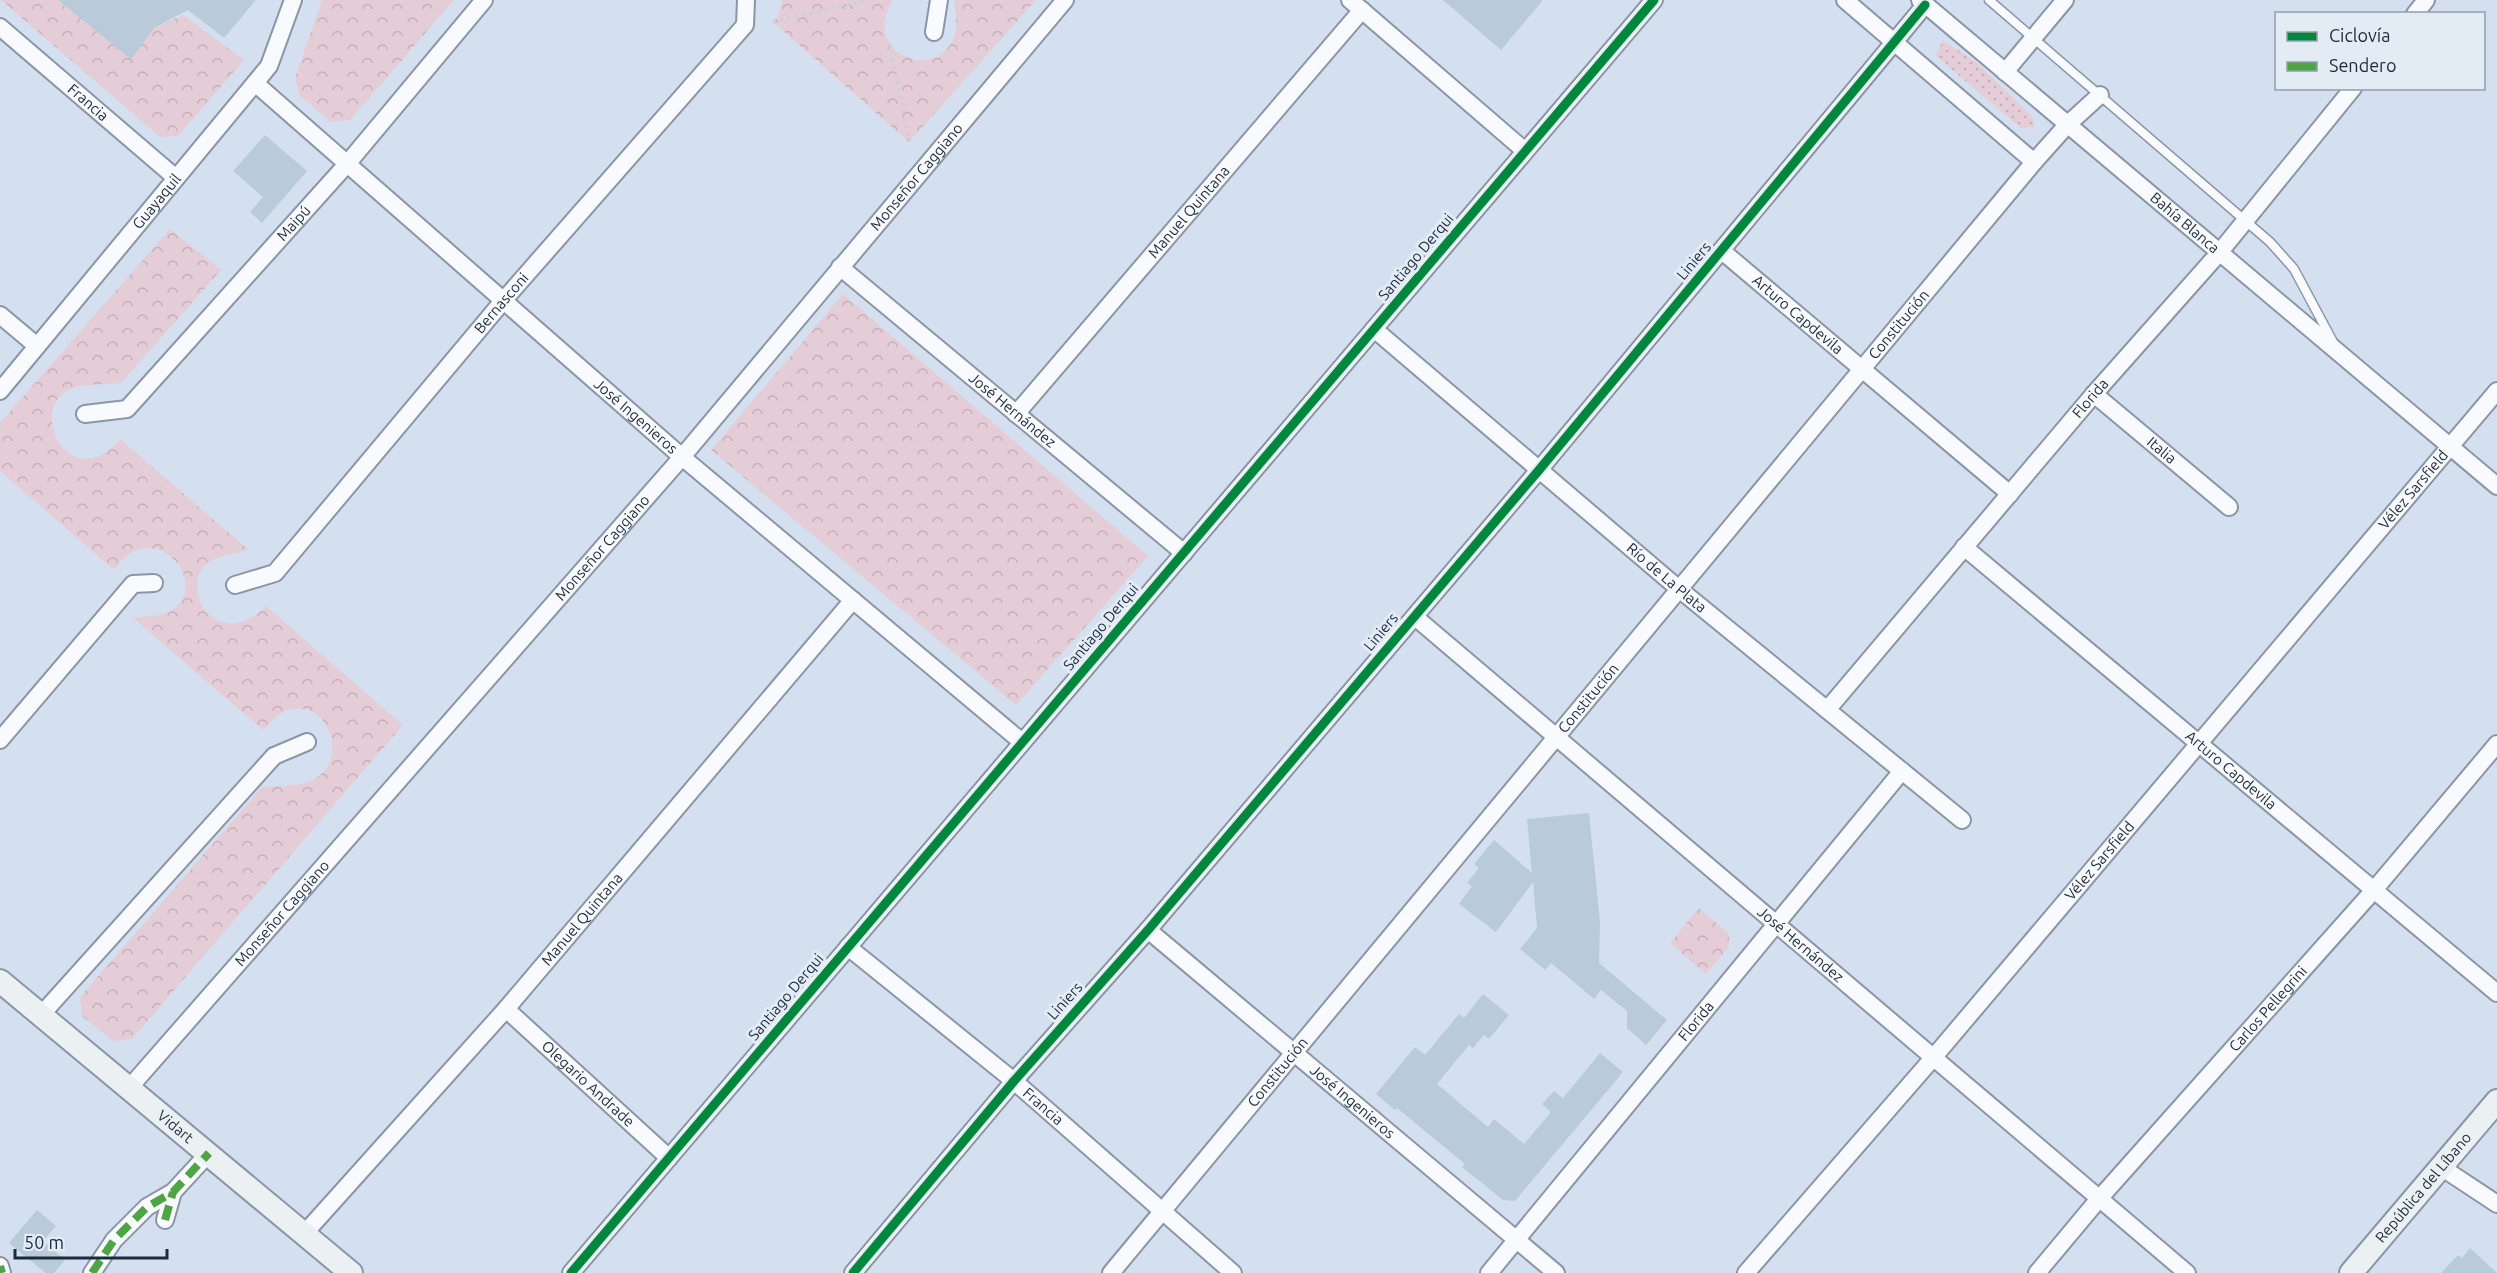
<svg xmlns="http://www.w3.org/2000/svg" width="2497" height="1273" font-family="Ubuntu,sans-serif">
	<defs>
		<pattern id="grass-dots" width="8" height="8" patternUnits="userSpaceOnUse" patternTransform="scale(1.5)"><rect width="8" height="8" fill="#e4cdd6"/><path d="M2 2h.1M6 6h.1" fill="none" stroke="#c3b0b9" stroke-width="1.8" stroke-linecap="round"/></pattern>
		<pattern id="park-crowns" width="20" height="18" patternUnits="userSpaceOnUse" patternTransform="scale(1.5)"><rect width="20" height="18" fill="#e4cdd6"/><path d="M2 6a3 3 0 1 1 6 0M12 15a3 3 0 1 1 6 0" fill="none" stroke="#c3b0b9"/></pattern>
	</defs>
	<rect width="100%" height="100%" fill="#d4e0f0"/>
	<polygon fill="url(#grass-dots)" points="1943,40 1977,63 2032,116 2035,127 2021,128 1936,56"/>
	<g fill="url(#park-crowns)">
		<polygon points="1,0 58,0 131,59 154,28 183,15 244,60 178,136 160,137"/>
		<polygon points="322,0 454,0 350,120 331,122 300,96 295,78"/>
		<path d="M783 0H893C858 54 941 86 955 33 958 23 955 10 954 0H1036L909 142 773 22 778 16Z"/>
		<path d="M170 229 221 270 121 383C106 385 85 383 70 389 26 408 70 498 120 439L249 550C238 553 222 555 212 560 174 580 214 658 266 606L403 725 132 1039 113 1041 82 1016 80 997 262 787C276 786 294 786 308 782 351 767 332 698 288 710 278 713 270 723 263 730L133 618C145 616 164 617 174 609 206 582 165 532 131 553 124 557 119 564 114 570L0 471V423Z"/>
		<polygon points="843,294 1148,556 1016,705 711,450"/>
		<polygon points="1699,908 1729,934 1729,947 1706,974 1670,943"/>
	</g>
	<g fill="#b9cad8">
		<polygon points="58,0 256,0 224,38 188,10 154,28 131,59"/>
		<polygon points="1443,0 1543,0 1501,50"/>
		<polygon points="265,135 307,171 262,223 250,212 263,197 233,171"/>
		<polygon points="1589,813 1600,922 1599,963 1667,1020 1646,1045 1627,1028 1627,1011 1601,990 1594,999 1551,963 1545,970 1520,949 1537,928 1533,882 1496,932 1459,904 1472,886 1467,883 1479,868 1474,864 1494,840 1532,873 1527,819"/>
		<polygon points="1483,994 1509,1015 1489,1039 1484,1035 1473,1048 1469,1045 1437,1084 1488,1127 1494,1119 1524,1144 1551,1112 1542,1104 1554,1091 1563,1098 1600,1053 1623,1072 1515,1201 1503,1200 1462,1167 1465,1164 1397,1108 1395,1110 1376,1094 1415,1047 1425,1055 1459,1014 1464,1018"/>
		<polygon points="37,1210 56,1226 43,1241 65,1260 54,1273 46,1273 9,1243"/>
		<polygon points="2470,1248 2497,1273 2441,1273 2458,1255 2462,1258"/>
	</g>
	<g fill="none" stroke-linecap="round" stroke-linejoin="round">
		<g stroke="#8a96a5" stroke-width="11">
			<polyline id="lane" points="1989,0 2270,242 2294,269 2333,342"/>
		</g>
		<g stroke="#8a96a5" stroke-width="20">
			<g id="street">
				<polyline points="1350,0 1525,151"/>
				<polyline points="1845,0 2034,162"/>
				<path id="s1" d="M1920 0 2497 486"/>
				<polyline points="2415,14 2426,0"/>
				<path id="s2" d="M0 27 176 178"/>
				<polyline points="934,32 939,0"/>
				<polyline points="2005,72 2065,0"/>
				<path id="s3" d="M255 83 682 457 1022 742"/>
				<path id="s4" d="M1722 251 2010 494"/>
				<path id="s5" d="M840 267 1184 553"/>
				<polyline points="0,315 37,346"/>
				<path id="s6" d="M1374 329 1679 589 1962 820"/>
				<path id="s7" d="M0 391 269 66 293 0"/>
				<path id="s8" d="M2094 394 2229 507"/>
				<path id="s9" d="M85 414 127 409 347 164 484 0"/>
				<path id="s10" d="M1016 414 1362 10"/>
				<path id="s11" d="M1964 547 2497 993"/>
				<path id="s12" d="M235 585 275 573 503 301 745 25 746 0"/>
				<path id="s13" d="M1415 617 2187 1273"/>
				<path id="s14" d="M1827 710 2094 394 2219 253 2353 88"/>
				<polyline points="0,740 133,584 154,583"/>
				<path id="s15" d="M1148 930 1556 1273"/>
				<path id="s16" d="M848 947 1014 1081 1233 1273"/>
				<path id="s17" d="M506 1009 669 1158"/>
				<polyline points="41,1015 274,756 307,742"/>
				<path id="s18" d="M130 1087 682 457 1065 0"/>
				<polyline points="2441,1167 2497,1204"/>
				<polyline points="165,1220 173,1192"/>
				<path id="s19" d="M304 1234 506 1009 853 600"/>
				<polyline points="0,1266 2,1273"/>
				<polyline points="92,1273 114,1240 147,1207 173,1192 209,1153"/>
				<polyline points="571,1273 1654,0"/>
				<polyline points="853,1273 1014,1081 1148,930 1539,470 1925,5"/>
				<path id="s20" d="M1111 1273 2034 162 2067 125 2100 95"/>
				<path id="s21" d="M1489 1273 1902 771"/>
				<path id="s22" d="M1746 1273 1933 1058 2497 391"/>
				<path id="s23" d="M2037 1273 2098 1200 2374 890 2497 744"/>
			</g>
		</g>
		<g stroke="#8a96a5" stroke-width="26">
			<g id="secondary">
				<path id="s24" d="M0 981 351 1273"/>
				<path id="s25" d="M2351 1273 2497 1101"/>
			</g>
		</g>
		<g stroke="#cdd1d6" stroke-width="4" stroke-dasharray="3 4.5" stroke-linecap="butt">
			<polyline points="773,22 870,0"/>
			<polyline points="890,44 909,142"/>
		</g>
		<use href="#lane" stroke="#f9fafd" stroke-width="8"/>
		<use href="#street" stroke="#f9fafd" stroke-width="16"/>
		<use href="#secondary" stroke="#ebf1f3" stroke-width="22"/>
		<g stroke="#4fa445" stroke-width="8" stroke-dasharray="15 8" stroke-linecap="butt">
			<polyline points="165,1220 173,1192"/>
			<polyline points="0,1266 2,1273"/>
			<polyline points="92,1273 114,1240 147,1207 173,1192 209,1153"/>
		</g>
		<g stroke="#e3ebf5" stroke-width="13">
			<g id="cycleway">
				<polyline points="571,1273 1654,0"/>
				<polyline points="853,1273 1014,1081 1148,930 1539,470 1925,5"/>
			</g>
		</g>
		<use href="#cycleway" stroke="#00873e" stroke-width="9"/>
	</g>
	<g text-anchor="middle" stroke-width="6" stroke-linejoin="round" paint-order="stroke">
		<g font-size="15" fill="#1b2a3c" stroke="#e3ebf5">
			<text dy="5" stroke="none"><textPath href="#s2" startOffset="116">Francia</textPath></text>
			<text dy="5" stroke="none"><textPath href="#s18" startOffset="1203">Monseñor Caggiano</textPath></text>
			<text dy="5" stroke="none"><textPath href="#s7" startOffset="246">Guayaquil</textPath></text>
			<text dy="5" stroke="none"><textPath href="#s10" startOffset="266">Manuel Quintana</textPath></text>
			<text dy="5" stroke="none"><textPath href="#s9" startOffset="292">Maipú</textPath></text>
			<text dy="5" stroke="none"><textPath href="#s1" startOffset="346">Bahía Blanca</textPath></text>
			<text transform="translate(1416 257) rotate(-50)" y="5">Santiago Derqui</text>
			<text transform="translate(1694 261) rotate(-50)" y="5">Liniers</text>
			<text dy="5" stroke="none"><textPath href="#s12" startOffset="394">Bernasconi</textPath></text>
			<text dy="5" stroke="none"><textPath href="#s4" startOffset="99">Arturo Capdevila</textPath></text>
			<text dy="5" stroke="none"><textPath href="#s20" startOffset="1233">Constitución</textPath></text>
			<text dy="5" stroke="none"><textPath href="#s14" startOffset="408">Florida</textPath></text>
			<text dy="5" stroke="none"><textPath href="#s5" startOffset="224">José Hernández</textPath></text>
			<text dy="5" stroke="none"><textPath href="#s3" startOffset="506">José Ingenieros</textPath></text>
			<text dy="5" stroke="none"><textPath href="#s8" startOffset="88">Italia</textPath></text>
			<text dy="5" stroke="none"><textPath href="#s22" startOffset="1029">Vélez Sarsfield</textPath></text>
			<text dy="5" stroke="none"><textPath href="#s18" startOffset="717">Monseñor Caggiano</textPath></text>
			<text dy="5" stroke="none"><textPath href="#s6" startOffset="384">Río de La Plata</textPath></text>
			<text transform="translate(1101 627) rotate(-50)" y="5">Santiago Derqui</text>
			<text transform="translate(1381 632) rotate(-50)" y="5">Liniers</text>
			<text dy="5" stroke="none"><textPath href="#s20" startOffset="747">Constitución</textPath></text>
			<text dy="5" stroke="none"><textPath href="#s11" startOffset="348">Arturo Capdevila</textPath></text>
			<text dy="5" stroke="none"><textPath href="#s22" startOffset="543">Vélez Sarsfield</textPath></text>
			<text dy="5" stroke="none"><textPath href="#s18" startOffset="231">Monseñor Caggiano</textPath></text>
			<text dy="5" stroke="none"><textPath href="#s19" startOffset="420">Manuel Quintana</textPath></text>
			<text dy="5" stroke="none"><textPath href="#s13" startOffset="506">José Hernández</textPath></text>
			<text transform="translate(786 997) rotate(-50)" y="5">Santiago Derqui</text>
			<text transform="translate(1065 1001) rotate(-48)" y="5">Liniers</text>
			<text dy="5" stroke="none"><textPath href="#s23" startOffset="351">Carlos Pellegrini</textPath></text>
			<text dy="5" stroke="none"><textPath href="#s21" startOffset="326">Florida</textPath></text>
			<text dy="5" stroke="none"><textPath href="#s20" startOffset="261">Constitución</textPath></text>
			<text dy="5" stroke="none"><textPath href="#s17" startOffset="111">Olegario Andrade</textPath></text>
			<text dy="5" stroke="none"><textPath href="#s15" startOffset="267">José Ingenieros</textPath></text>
			<text dy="5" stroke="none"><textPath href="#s16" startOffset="252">Francia</textPath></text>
			<text dy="5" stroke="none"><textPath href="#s24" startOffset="228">Vidart</textPath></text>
			<text dy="5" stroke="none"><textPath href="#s25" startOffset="112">República del Líbano</textPath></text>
		</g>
	</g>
	<rect x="2275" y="12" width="210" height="78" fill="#e3ebf5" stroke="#939eab" stroke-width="1.5"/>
	<rect x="2287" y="32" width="30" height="9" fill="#00873e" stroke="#939eab" stroke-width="1.5"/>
	<text x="2329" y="42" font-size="18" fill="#1b2a3c">Ciclovía</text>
	<rect x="2287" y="62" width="30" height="9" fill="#4fa445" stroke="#939eab" stroke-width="1.5"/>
	<text x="2329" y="72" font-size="18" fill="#1b2a3c">Sendero</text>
	<path d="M15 1249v9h152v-9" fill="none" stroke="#1b2a3c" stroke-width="3"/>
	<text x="24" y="1249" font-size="18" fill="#1b2a3c" stroke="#e3ebf5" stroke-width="4.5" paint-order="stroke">50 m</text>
</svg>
